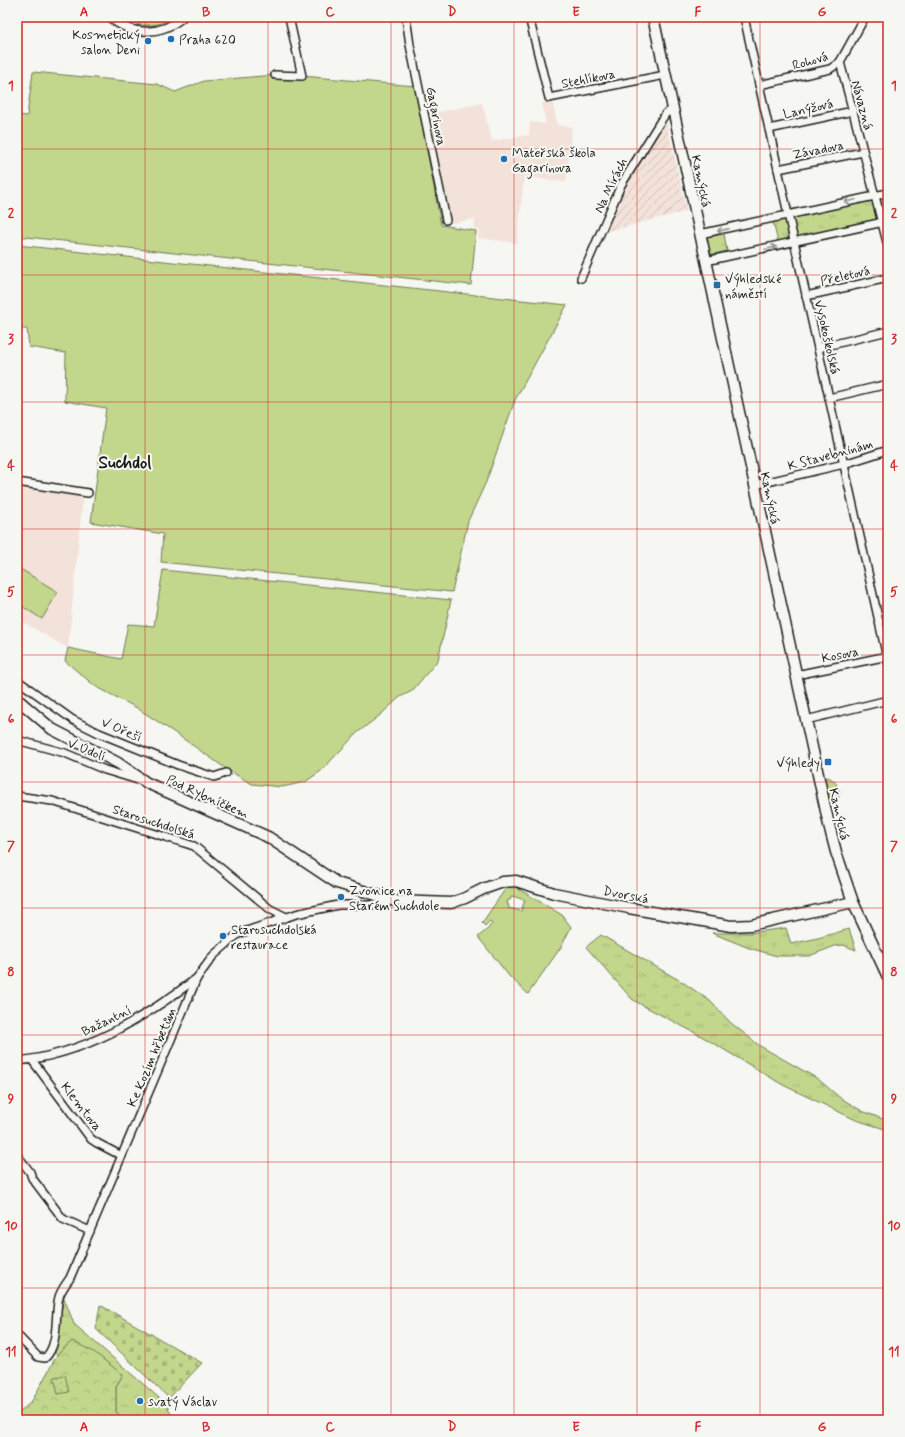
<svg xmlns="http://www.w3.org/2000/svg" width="905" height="1437" font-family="Mynerve,sans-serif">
	<defs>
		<pattern id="industrial-furrows" width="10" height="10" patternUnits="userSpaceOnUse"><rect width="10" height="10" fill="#f3e2d9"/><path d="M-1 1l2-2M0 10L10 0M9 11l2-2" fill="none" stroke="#d0c1ba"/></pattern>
		<pattern id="grass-tufts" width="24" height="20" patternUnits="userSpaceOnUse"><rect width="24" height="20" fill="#c3d78c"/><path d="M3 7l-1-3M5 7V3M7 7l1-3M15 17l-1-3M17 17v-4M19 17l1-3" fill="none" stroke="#a7b878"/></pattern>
		<pattern id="forest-crowns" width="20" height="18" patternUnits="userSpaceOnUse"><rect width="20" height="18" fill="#c3d78c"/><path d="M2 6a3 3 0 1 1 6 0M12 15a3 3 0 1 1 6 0" fill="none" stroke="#a7b878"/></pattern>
		<pattern id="cemetery-stones" width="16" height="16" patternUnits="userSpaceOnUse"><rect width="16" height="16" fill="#c3d78c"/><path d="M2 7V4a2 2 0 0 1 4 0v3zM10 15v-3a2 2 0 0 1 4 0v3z" fill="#a7b878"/></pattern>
		<pattern id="park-dots" width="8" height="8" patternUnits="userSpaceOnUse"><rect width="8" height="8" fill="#c3d78c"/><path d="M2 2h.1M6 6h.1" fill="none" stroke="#a7b878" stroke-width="1.8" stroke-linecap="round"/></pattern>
	</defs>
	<rect width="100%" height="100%" fill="#f6f6f2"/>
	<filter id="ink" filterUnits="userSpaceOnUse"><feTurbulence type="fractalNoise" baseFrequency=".025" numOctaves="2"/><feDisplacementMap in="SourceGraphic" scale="8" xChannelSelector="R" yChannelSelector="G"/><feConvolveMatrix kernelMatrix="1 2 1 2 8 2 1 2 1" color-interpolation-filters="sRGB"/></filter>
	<g filter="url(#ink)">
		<g fill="#f3e2d9">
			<polygon points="552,100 557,125 572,127 566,182 524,177 517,243 478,238 479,230 474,229 475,219 452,223 429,114 482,103 492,141 529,135 530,122 546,124 542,103"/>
			<polygon points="19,487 83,496 68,648 17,619 17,488"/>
		</g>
		<polygon fill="url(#industrial-furrows)" points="666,121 687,211 604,232 618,200 635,166"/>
		<g fill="url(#grass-tufts)" stroke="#707a54">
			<path d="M119 17H173C156 29 136 27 119 17Z"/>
			<polygon points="888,196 888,218 778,242 773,222"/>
			<polygon points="724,234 727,251 709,255 706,237"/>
			<path d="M828 777C836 780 843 792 837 800H831C827 794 824 786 825 779Z"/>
			<polygon points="786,928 791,944 818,938 849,929 856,950 843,945 835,946 809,956 777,956 749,948 712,933 749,933"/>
			<polygon points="601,935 684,983 710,1001 731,1023 760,1046 818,1079 839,1097 862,1111 888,1121 888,1130 856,1120 783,1085 703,1037 640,1004 632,999 586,947"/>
			<polygon points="64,1298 74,1324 166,1404 174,1420 125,1420 116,1412 116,1386 123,1375 72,1341 57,1355 53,1350"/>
		</g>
		<polygon fill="url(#forest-crowns)" stroke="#707a54" points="72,1341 94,1352 123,1375 116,1386 116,1412 125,1420 17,1420 17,1415 32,1401 57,1355"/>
		<polygon fill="url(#cemetery-stones)" stroke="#707a54" points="100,1305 202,1363 169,1398 96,1329"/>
		<polygon fill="url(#park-dots)" stroke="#707a54" points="65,1375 69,1392 58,1394 54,1377"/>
		<g fill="#c3d78c" stroke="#707a54" fill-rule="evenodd">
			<polygon points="33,72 157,84 175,92 204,81 275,75 302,76 415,86 441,225 476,231 471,285 17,236 17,115 27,116"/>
			<polygon points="17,245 567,305 515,400 486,482 468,521 452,592 161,562 163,534 91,522 106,408 65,401 66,353 29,347 27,329 17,329"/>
			<polygon points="17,567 58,592 42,619 17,603"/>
			<polygon points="163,570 451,600 438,660 412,691 400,697 379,716 357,733 321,771 305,782 282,787 252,784 228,770 175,733 137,708 95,686 65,661 68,648 121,659 128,624 154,626"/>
			<path d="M508 885H512L562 915 571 927 561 947 528 994 509 976 478 937 489 928V927L492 924 490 921 485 926 482 923ZM512 896 525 900 521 911 508 908 509 905 507 904 508 900H510Z"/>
		</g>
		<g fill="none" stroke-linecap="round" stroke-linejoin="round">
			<g stroke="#1c1c1c" stroke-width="10">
				<g id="street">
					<path d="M109 17C131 36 161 36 183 17"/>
					<polyline points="406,17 410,45 446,220"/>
					<polyline points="529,17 549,98 665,75"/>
					<polyline points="744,17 888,662"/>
					<polyline points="840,62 888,246"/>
					<polyline points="275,75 302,76 289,17"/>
					<polyline points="759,85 830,69 840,62 865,17"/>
					<polyline points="769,129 853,111"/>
					<polyline points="778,169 863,152"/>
					<polyline points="700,234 888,193"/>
					<polyline points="706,261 888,221"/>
					<polyline points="581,278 621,185 660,122 666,113 673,110"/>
					<polyline points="806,296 888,278"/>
					<polyline points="818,348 888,331"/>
					<polyline points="829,398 888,384"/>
					<polyline points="17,482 88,493"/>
					<polyline points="755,485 844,464 888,450"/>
					<polyline points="796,675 888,656"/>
					<polyline points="17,680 73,720 99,733 178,765 214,777 226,773"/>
					<polyline points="806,720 888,700"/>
					<polyline points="17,740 65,753 105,770 138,780"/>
					<polyline points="17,796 52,801 194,846 270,909 286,917"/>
					<polyline points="32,1060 91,1139 97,1143 122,1156"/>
					<path d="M17 1061C84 1055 144 1018 197 978"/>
					<polyline points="17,1155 30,1172 32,1178 63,1219 90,1231"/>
					<path d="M17 1335 38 1357 45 1358C60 1344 54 1316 59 1297 61 1290 66 1284 70 1278L197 978 213 956 238 934 296 914 338 905H369L394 901"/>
				</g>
			</g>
			<g stroke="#1c1c1c" stroke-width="13">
				<g id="secondary">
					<polyline points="653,17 829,825 836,852 853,902 888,977"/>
					<polyline points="17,699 52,729 118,763 147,783 268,837 337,883 396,901 451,903 465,898 483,889 503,882 516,881 554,893 629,908 731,926 751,925 853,902"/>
				</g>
			</g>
			<use href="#street" stroke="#f6f6f2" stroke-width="7"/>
			<use href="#secondary" stroke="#f6f6f2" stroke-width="10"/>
		</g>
		<defs><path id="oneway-shaft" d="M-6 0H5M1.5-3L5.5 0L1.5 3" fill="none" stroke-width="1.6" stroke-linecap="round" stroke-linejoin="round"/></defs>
		<g stroke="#949492">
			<use href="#oneway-shaft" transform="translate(850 201) rotate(168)"/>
			<use href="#oneway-shaft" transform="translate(723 230) rotate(167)"/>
			<use href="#oneway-shaft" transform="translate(771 248) rotate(-12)"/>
		</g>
	</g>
	<path fill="none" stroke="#d62828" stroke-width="1" stroke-opacity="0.55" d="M145 17V1420M268 17V1420M391 17V1420M514 17V1420M637 17V1420M760 17V1420M17 149H888M17 275H888M17 402H888M17 529H888M17 655H888M17 782H888M17 908H888M17 1035H888M17 1162H888M17 1288H888"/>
	<g fill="#1f6fb2" stroke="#f6f6f2" stroke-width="1.5">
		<circle cx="171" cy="39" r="4"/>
		<circle cx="148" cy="41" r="4"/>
		<circle cx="504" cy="159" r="4"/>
		<rect x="713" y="281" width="8" height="8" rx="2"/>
		<rect x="824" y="758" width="8" height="8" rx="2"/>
		<circle cx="341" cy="897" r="4"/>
		<circle cx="223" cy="936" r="4"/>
		<circle cx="140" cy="1401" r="4"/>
	</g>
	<g text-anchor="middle" stroke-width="4" stroke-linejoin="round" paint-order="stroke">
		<g font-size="13" fill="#1c1c1c" stroke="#f6f6f2" text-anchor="start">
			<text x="140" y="39" text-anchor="end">Kosmetický<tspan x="140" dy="15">salon Deni</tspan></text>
			<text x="179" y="44">Praha 620</text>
			<text x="512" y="157">Mateřská škola<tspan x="512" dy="15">Gagarinova</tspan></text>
			<text x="725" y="283">Výhledské<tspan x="725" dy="15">náměstí</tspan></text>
			<text x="820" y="767" text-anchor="end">Výhledy</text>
			<text x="349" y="895">Zvonice na<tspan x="349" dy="15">Starém Suchdole</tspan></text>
			<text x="231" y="934">Starosuchdolská<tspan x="231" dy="15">restaurace</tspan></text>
			<text x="148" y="1406">svatý Václav</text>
		</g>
		<g font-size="13" fill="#1c1c1c" stroke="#f6f6f2">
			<text transform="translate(810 60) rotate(-16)" y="5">Rohová</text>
			<text transform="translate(588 78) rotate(-11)" y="5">Stehlíkova</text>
			<text transform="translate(863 105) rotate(75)" y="5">Návazná</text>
			<text transform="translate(808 108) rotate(-13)" y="5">Lanýžová</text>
			<text transform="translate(437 116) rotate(79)" y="5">Gagarinova</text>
			<text transform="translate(818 149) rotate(-11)" y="5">Závadova</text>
			<text transform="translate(702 181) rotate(78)" y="5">Kamýcká</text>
			<text transform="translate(610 185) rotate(-64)" y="5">Na Mírách</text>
			<text transform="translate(845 275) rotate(-13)" y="5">Přeletová</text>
			<text transform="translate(828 337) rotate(77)" y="5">Vysokoškolská</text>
			<text transform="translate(830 454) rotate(-15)" y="5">K Stavebninám</text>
			<text transform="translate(771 498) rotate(78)" y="5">Kamýcká</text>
			<text transform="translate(840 654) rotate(-11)" y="5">Kosova</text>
			<text transform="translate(122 729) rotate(23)" y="5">V Ořeší</text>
			<text transform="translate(87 749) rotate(22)" y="5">V Údolí</text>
			<text transform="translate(208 796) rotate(24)" y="5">Pod Rybníčkem</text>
			<text transform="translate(840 814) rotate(77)" y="5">Kamýcká</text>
			<text transform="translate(154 821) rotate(18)" y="5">Starosuchdolská</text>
			<text transform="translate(626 894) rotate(11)" y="5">Dvorská</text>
			<text transform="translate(106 1020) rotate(-26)" y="5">Bažantní</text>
			<text transform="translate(151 1057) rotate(-67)" y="5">Ke Kozím hřbetům</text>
			<text transform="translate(82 1106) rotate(52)" y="5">Klemtova</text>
		</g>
		<g font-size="17" font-weight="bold" fill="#1c1c1c" stroke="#f6f6f2">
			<text x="125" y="468">Suchdol</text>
		</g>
	</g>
	<rect width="905" height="1437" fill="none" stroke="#f6f6f2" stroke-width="44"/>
	<rect x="22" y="22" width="861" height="1393" fill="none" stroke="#d62828" stroke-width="1.5"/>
	<g font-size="13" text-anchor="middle" font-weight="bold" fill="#d62828">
		<text x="84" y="16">A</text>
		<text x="206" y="16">B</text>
		<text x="330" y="16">C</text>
		<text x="452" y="16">D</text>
		<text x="576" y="16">E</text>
		<text x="698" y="16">F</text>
		<text x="822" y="16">G</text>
		<text x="11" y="90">1</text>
		<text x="894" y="90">1</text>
		<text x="11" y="217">2</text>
		<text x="894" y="217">2</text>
		<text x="11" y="343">3</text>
		<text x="894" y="343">3</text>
		<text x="11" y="470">4</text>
		<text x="894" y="470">4</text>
		<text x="11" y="596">5</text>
		<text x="894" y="596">5</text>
		<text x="11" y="723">6</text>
		<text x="894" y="723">6</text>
		<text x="11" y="850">7</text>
		<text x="894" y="850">7</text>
		<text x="11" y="976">8</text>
		<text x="894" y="976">8</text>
		<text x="11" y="1103">9</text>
		<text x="894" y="1103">9</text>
		<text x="11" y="1230">10</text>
		<text x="894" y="1230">10</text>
		<text x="11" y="1356">11</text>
		<text x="894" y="1356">11</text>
		<text x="84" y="1431">A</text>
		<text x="206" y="1431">B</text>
		<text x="330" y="1431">C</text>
		<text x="452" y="1431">D</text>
		<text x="576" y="1431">E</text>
		<text x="698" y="1431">F</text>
		<text x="822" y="1431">G</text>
	</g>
</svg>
